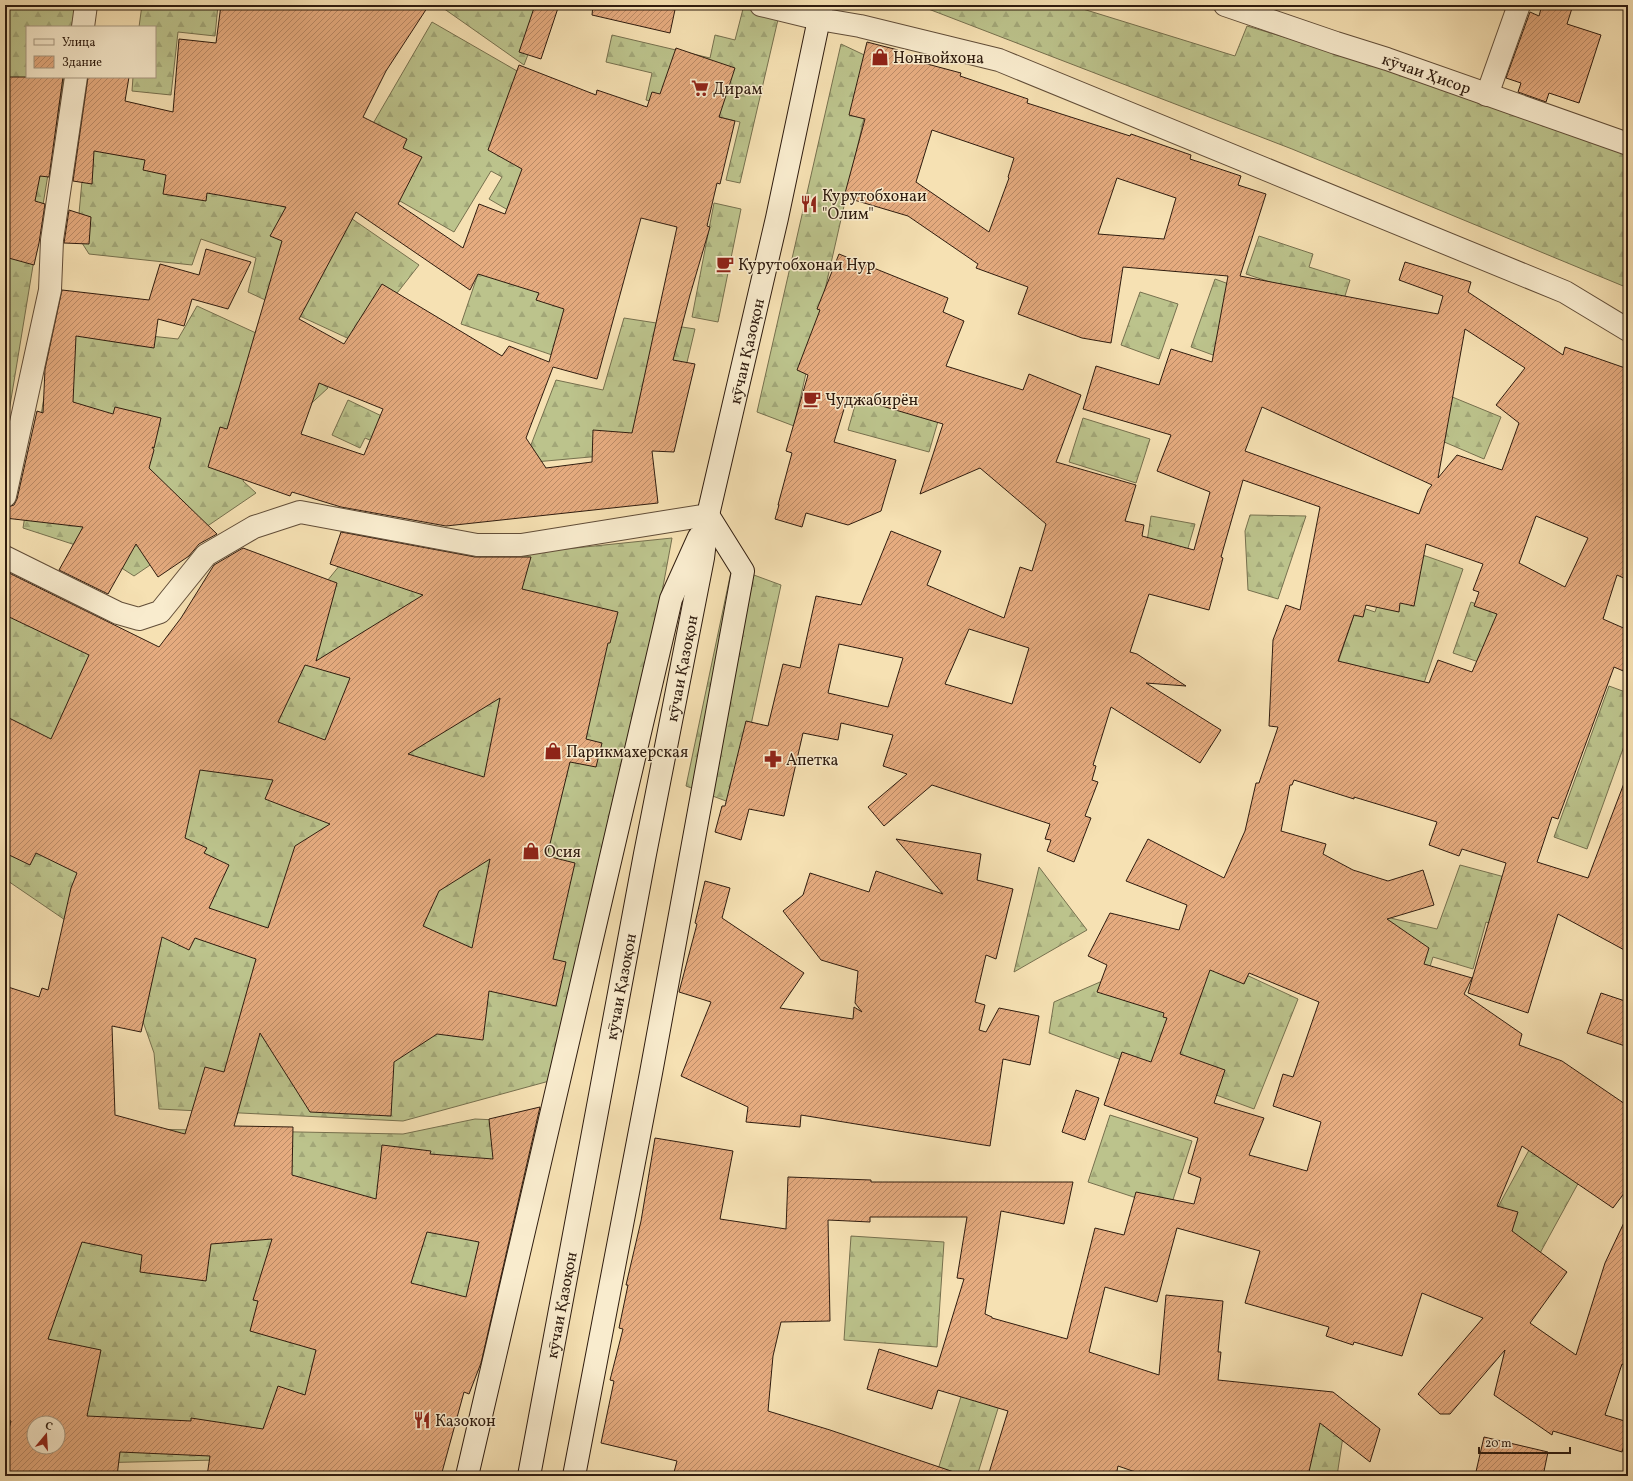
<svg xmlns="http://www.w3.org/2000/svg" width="1633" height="1481" font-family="Vollkorn,serif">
	<defs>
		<pattern id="forest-firs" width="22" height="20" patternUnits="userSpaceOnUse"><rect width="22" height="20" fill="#bcc38c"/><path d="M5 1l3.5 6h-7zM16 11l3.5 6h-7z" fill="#a2a778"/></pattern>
		<pattern id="building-hatch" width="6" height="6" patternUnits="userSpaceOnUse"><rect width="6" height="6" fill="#e5ab7f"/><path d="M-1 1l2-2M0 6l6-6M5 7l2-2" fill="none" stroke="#ba8a66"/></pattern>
	</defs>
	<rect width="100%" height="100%" fill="#f6e1b3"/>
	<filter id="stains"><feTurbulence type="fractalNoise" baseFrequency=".005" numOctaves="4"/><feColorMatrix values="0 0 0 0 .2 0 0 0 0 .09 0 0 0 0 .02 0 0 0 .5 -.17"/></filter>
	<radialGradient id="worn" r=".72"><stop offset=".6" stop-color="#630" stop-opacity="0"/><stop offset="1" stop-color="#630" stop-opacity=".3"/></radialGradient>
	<g fill="url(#forest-firs)" stroke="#76704e" fill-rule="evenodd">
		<polygon points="5,5 75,5 72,27 27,27 27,77 64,77 5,436"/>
		<polygon points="142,5 218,5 215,36 178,32 171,95 132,91 133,77 155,77 155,27 139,27"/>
		<polygon points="444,5 542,5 539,26 524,65 443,8"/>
		<polygon points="744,5 754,5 780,11 740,183 726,180 740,122 646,100 652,73 606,62 612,35 710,58 715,35 735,40"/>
		<polygon points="918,5 1070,5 1235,56 1247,26 1574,123 1628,143 1628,288 1292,149"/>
		<polygon points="432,22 583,109 520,217 489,199 502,177 491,171 454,232 346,170"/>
		<polygon points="841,44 877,61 794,426 757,412"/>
		<polygon points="87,127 299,213 345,214 419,265 358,343 248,292 256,258 201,239 192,265 89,254 77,235"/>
		<polygon points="714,203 741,209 718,322 692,317"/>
		<polygon points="1259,236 1313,254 1309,267 1350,280 1344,299 1303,293 1246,274"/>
		<polygon points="479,271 573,304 555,356 461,324"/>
		<polygon points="1215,279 1237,287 1213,355 1191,347"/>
		<polygon points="1140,292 1178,304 1159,359 1121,345"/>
		<polygon points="197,306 256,333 328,388 277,435 260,437 243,481 256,493 134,576 97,552 23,528 44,397 69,327 178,339"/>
		<polygon points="624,318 695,329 684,375 644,435 612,455 524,463 556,380 603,390"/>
		<polygon points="860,388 941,411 929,452 848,430"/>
		<polygon points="1445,394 1501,417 1484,459 1428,435"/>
		<polygon points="348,400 388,419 377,443 365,438 360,448 332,435"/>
		<polygon points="1083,418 1150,439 1136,483 1069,462"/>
		<polygon points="1250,515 1306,516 1278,599 1248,590 1245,531"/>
		<polygon points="1151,516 1195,524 1181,572 1143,567"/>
		<polygon points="672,538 607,890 564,1077 403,1121 159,1109 154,1053 141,1016 90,937 5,879 5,597 142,670 323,586 357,544 444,568 517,554"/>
		<polygon points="1397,546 1463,569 1398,759 1315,731 1357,606 1375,612"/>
		<polygon points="732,567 781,585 734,804 686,786"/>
		<polygon points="1471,602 1516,619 1544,685 1453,653"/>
		<polygon points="1609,686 1628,693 1628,735 1587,849 1554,837"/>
		<polygon points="1460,865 1527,883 1512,931 1486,922 1473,969 1433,957 1421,995 1382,916 1437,929"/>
		<polygon points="1039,867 1087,930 1014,972"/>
		<polygon points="1212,959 1298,999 1254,1109 1049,1033 1054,1002 1107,979"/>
		<polygon points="1110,1115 1192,1141 1170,1209 1088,1182"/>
		<path d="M475 1119 519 1121 451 1377 217 1460 91 1463 5 1452V1132L143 1129 403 1134ZM34 1423H58V1447H34Z"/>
		<polygon points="1540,1130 1592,1158 1521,1288 1469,1260"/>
		<polygon points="851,1236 944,1242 937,1347 844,1340"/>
		<polygon points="963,1390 1000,1402 977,1476 936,1476"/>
		<polygon points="1247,1407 1345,1423 1337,1476 1237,1476"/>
	</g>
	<g fill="url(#building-hatch)" stroke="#2f1c0f" fill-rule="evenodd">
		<path d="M221 5H429L386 71 363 117 407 139 403 148 422 157 398 204 463 248 479 204 505 214 522 169 488 150 519 65 596 95 597 90 647 107 652 92 660 94 676 48 735 68 719 117 735 121 720 184 717 183 707 226 710 227 690 295 673 360 695 364 674 452 652 451 658 503 446 526 341 507 292 492 290 496 208 467 220 427 227 429 282 241 270 236 286 207 207 193 206 201 163 194 166 175 143 170 145 160 94 151 92 184 73 181 88 77H129L125 101 173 112 179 39 216 43ZM356 212 470 290 478 274 539 293 536 300 564 309 549 362 509 346 502 356 382 284 344 344 299 319ZM641 218 677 227 632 433 593 430 592 462 546 468 526 438 553 367 597 379ZM319 383 383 409 364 455 301 434Z"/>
		<polygon points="535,5 559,5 541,59 519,52"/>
		<polygon points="593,5 676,5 670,33 592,15"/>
		<polygon points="1542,5 1573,5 1567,24 1601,35 1579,103 1549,93 1546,102 1518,92 1521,83 1506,78 1530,12 1539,16"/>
		<path d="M867 42 898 50 897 56 961 73 960 76 1028 99 1027 103 1130 136 1131 134 1191 155 1190 159 1241 176 1238 185 1266 194 1240 276 1438 314 1443 296 1399 280 1405 262 1471 282 1468 292 1563 355 1565 347 1628 369V580L1617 575 1603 619 1628 630V673L1614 667 1558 819 1552 817 1537 862 1588 878 1626 778H1628V952L1558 914 1528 1013 1468 993 1506 863 1462 849 1459 856 1429 845 1437 822 1354 797V799L1294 780 1292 785H1290L1281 831 1326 844 1323 854 1353 870 1388 881 1423 870 1434 905 1387 919 1429 948 1424 964 1472 978 1464 994 1522 1034 1519 1045 1562 1061 1628 1106V1188L1613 1208 1522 1146 1497 1206 1518 1212 1512 1231 1567 1272 1530 1323 1576 1355 1605 1263 1628 1214V1366L1622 1364 1605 1415 1628 1422V1433L1622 1452 1553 1431 1552 1435 1494 1395 1505 1350 1450 1414H1440L1418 1394 1483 1318 1422 1293 1402 1356 1354 1342 1353 1345 1326 1336 1329 1327 1245 1303 1260 1251 1177 1228 1157 1302 1105 1287 1089 1352 1159 1375 1166 1295 1223 1301 1218 1352H1221L1218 1380 1333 1392 1380 1429 1370 1462 1320 1423 1308 1476H1147L1118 1466 1116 1476H988L1008 1411 938 1390 932 1409 867 1389 879 1349 937 1367 964 1279 957 1278 967 1217H870V1222L828 1220 830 1321 781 1322 773 1356 768 1411 830 1430 954 1472 953 1476H673L677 1461 601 1443 614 1381 610 1380 623 1329 619 1328 628 1285H626L641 1221 655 1138 733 1151 720 1219 786 1229 788 1177 871 1180V1182H1073L1064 1224 1001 1211 985 1314 992 1317V1318L1067 1339 1095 1228 1124 1235 1136 1192 1194 1204 1201 1178 1188 1173 1198 1138 1104 1105 1122 1052 1151 1062 1167 1018 1163 1017 1164 1013 1097 992 1107 965 1088 956 1110 913 1179 930 1187 905 1126 881 1148 839 1224 878 1245 831 1256 783H1259L1278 727 1269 726 1273 640 1286 605 1300 610 1320 507 1243 480 1221 557 1223 558 1209 610 1149 594 1130 652 1137 654 1186 686 1146 683 1221 730 1200 763 1111 707 1093 765 1096 766 1092 780 1098 782 1085 816 1091 818 1074 862 1047 851 1051 840 1045 839 1050 824 932 785 884 826 868 807 907 774 883 766 893 735 841 723 838 740 803 733 784 816 749 809 741 840 715 832 722 806H725L746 721 768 726 783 664 800 668 816 596 861 605 891 531 941 551 927 585 1004 618 1020 567 1032 571 1046 524 980 468 920 494 943 424 848 396 834 442 896 460 881 511 848 525 806 513 802 527 775 519 779 505H778L792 453 786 451 808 375 797 370 820 310 817 309 839 254 948 298 943 312 964 321 946 366 1023 390 1029 374 1081 395 1056 462 1136 485 1125 521 1144 525 1142 536 1194 550 1210 492 1157 471 1171 435 1083 409 1096 366 1159 385 1171 349 1212 362 1228 276 1123 267 1111 343 1082 338 1018 314 1028 287 976 268 978 264 908 216 844 197 865 119 849 115ZM932 130 1014 158 1008 177 1009 178 989 232 916 182ZM1117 178 1176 198 1164 239 1098 234ZM1465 329 1525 368 1496 405 1519 423 1502 470 1457 455 1438 478ZM1262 407 1432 485 1428 490 1419 514 1245 451ZM1536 516 1588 538 1565 587 1519 563ZM1426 544 1483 564 1473 590 1479 592 1474 606 1497 614 1472 672 1438 660 1429 683 1338 661 1354 615 1363 617 1366 605 1399 612 1400 603 1414 606ZM969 629 1029 648 1012 704 945 684ZM839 644 903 658 888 707 828 693ZM1210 970 1244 984 1249 973 1319 1002 1293 1077 1283 1074 1273 1106 1321 1122 1307 1171 1249 1155 1264 1118 1214 1103 1225 1070 1180 1054Z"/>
		<polygon points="5,77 63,77 49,177 40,176 35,201 45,204 39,243 34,265 5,257"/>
		<polygon points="69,210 91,217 89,244 64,243"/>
		<polygon points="206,249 251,262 228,309 192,299 184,326 158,319 154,348 76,336 73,402 113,414 115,407 161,418 154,448 152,447 154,450 149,468 217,534 199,544 189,556 158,577 136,544 108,594 59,570 83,527 5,518 5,508 14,505 17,499 37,411 43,413 45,369 62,290 149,300 160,264 199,275"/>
		<path d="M341 532 475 557H531L522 589 618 612 610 643H608L586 739 602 743 596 767 570 762 547 856 575 863 553 959 566 962 556 1006 489 991 483 1040 437 1034 394 1062 391 1116 310 1112 260 1033 234 1126 293 1127 292 1175 376 1199 382 1145 431 1151 430 1154 493 1159 489 1119 540 1107 481 1363 469 1394 464 1392 441 1476H207L210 1456 120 1452 117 1476H5V1445L11 1421 5 1419V986L39 997 42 988 48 990 71 888 77 873 36 853 30 865 5 853V716L51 739 89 655 5 615V571L159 647 181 618 214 565 243 548 337 583 316 661 423 595 330 564ZM305 665 350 678 325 740 278 722ZM500 698 484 777 408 754ZM200 770 273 780 265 799 330 824 295 846 268 928 209 908 229 865 204 853 207 848 185 838ZM490 859 472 948 423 926 439 891ZM162 937 189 950 195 938 256 959 224 1072 205 1067 185 1134 115 1115 112 1026 141 1032ZM427 1232 479 1242 466 1297 411 1283ZM272 1239 253 1300 258 1301 250 1331 316 1350 305 1395 278 1386 263 1429 191 1418V1421L87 1416 101 1350 48 1339 82 1242 142 1255 140 1272 206 1281 211 1244ZM34 1423H58V1447H34Z"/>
		<polygon points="896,839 981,854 977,880 1013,889 996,959 986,955 975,1002 985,1005 979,1030 986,1032 999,1008 1039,1016 1030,1065 1003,1059 990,1146 801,1115 800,1127 746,1122 748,1107 681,1076 711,1002 679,992 697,924 695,923 705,881 730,888 722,918 804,973 780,1008 853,1019 854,1007 862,1012 855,1003 858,971 821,960 783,911 803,895 810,873 869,892 876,871 943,894"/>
		<polygon points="1601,993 1628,1002 1628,1047 1587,1033"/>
		<polygon points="1076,1090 1099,1098 1085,1140 1062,1132"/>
		<polygon points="1484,1437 1548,1452 1543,1476 1475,1476"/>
	</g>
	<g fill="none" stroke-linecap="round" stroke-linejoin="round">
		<g stroke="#614d38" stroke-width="24">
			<g id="street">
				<polyline points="761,5 819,19 860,26 999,60 1565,292 1628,330"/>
				<path id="s1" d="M1225 5 1336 43 1387 59 1628 144"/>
				<polyline points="83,27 86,5"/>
				<polyline points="1487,95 1519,5"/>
				<polyline points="5,496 50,290 52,240 76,77"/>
				<polyline points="5,557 118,613 139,619 160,612 206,555 254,527 300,512 477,545 521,545 708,515"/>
			</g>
		</g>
		<g stroke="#2f1c0f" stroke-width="24">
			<g id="secondary">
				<polyline points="467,1476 671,599 699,537"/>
				<path id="s2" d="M529 1476 645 854 703 558 708 515 777 218 822 5"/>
				<polyline points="574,1476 651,1073 743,571 708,515"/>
			</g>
		</g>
		<use href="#street" stroke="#f9ecce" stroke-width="22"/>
		<use href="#secondary" stroke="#f9ecce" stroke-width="22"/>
	</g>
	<defs>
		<g id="shop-bare" transform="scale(1.38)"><path d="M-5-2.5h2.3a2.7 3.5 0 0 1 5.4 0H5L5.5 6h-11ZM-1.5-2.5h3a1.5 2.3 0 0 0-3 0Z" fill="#8f2418" stroke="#f9ecce" stroke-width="2.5" paint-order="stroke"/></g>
		<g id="supermarket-bare" transform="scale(1.38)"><path d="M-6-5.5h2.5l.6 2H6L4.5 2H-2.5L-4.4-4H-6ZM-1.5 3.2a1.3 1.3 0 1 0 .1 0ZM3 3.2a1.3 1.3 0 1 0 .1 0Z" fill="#8f2418" stroke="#f9ecce" stroke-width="2.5" paint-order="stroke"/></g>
		<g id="restaurant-bare" transform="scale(1.38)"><path d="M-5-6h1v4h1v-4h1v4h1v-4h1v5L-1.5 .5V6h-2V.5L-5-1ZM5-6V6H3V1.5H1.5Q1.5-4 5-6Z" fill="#8f2418" stroke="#f9ecce" stroke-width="2.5" paint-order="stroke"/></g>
		<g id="cafe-bare" transform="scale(1.38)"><path d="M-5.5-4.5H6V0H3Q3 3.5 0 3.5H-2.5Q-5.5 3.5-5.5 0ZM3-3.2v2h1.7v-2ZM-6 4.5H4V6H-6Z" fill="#8f2418" stroke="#f9ecce" stroke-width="2.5" paint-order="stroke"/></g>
		<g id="pharmacy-bare" transform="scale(1.38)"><path d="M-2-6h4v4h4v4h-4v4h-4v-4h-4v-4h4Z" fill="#8f2418" stroke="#f9ecce" stroke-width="2.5" paint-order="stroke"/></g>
	</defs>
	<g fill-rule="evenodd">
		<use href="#shop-bare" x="880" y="57"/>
		<use href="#supermarket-bare" x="700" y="88"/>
		<use href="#restaurant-bare" x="809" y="204"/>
		<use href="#cafe-bare" x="725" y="264"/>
		<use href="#cafe-bare" x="812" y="399"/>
		<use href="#shop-bare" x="553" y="751"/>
		<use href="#pharmacy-bare" x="773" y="759"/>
		<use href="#shop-bare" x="531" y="851"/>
		<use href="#restaurant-bare" x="422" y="1420"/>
	</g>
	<g text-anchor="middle" stroke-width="3" stroke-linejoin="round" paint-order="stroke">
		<g font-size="16" fill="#2f1c0f" stroke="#f9ecce" text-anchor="start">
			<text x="893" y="63">Нонвойхона</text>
			<text x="713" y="94">Дирам</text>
			<text x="822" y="201">Курутобхонаи<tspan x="822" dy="18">"Олим"</tspan></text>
			<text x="738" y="270">Курутобхонаи Нур</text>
			<text x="825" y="405">Чуджабирён</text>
			<text x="566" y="757">Парикмахерская</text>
			<text x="786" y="765">Апетка</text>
			<text x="544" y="857">Осия</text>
			<text x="435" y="1426">Казокон</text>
		</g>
		<g font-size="16" fill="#2f1c0f" stroke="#f9ecce">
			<text dy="6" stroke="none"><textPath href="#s1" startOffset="213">кӯчаи Ҳисор</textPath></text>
			<text dy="6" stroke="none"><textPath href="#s2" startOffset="1146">кӯчаи Қазоқон</textPath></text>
			<text dy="6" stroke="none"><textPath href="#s2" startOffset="822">кӯчаи Қазоқон</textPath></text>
			<text dy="6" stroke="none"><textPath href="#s2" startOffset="498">кӯчаи Қазоқон</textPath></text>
			<text dy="6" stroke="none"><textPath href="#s2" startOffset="174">кӯчаи Қазоқон</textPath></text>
		</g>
	</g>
	<rect width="1633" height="1481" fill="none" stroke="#f6e1b3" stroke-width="20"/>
	<rect x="6" y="6" width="1621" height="1469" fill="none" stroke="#2f1c0f" stroke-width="2"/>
	<rect x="10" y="10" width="1613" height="1461" fill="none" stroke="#2f1c0f"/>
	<rect x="26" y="26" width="130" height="52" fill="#f9ecce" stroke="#a89982"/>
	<rect x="34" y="39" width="20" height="6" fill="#f9ecce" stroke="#a89982"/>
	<text x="62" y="46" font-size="12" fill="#2f1c0f">Улица</text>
	<rect x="34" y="56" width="20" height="12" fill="url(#building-hatch)" stroke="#a89982"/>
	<text x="62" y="66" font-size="12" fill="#2f1c0f">Здание</text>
	<g transform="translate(46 1435) rotate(18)"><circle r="19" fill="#f9ecce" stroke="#a89982"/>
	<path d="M0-3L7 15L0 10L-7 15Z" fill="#8f2418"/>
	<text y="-6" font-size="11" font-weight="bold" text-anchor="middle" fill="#2f1c0f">С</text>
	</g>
	<path d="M1479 1447v6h91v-6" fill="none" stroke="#2f1c0f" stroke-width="2"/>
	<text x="1485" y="1447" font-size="12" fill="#2f1c0f" stroke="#f9ecce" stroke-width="3" paint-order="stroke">20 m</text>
	<rect width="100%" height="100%" filter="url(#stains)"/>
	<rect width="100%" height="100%" fill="url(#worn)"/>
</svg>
